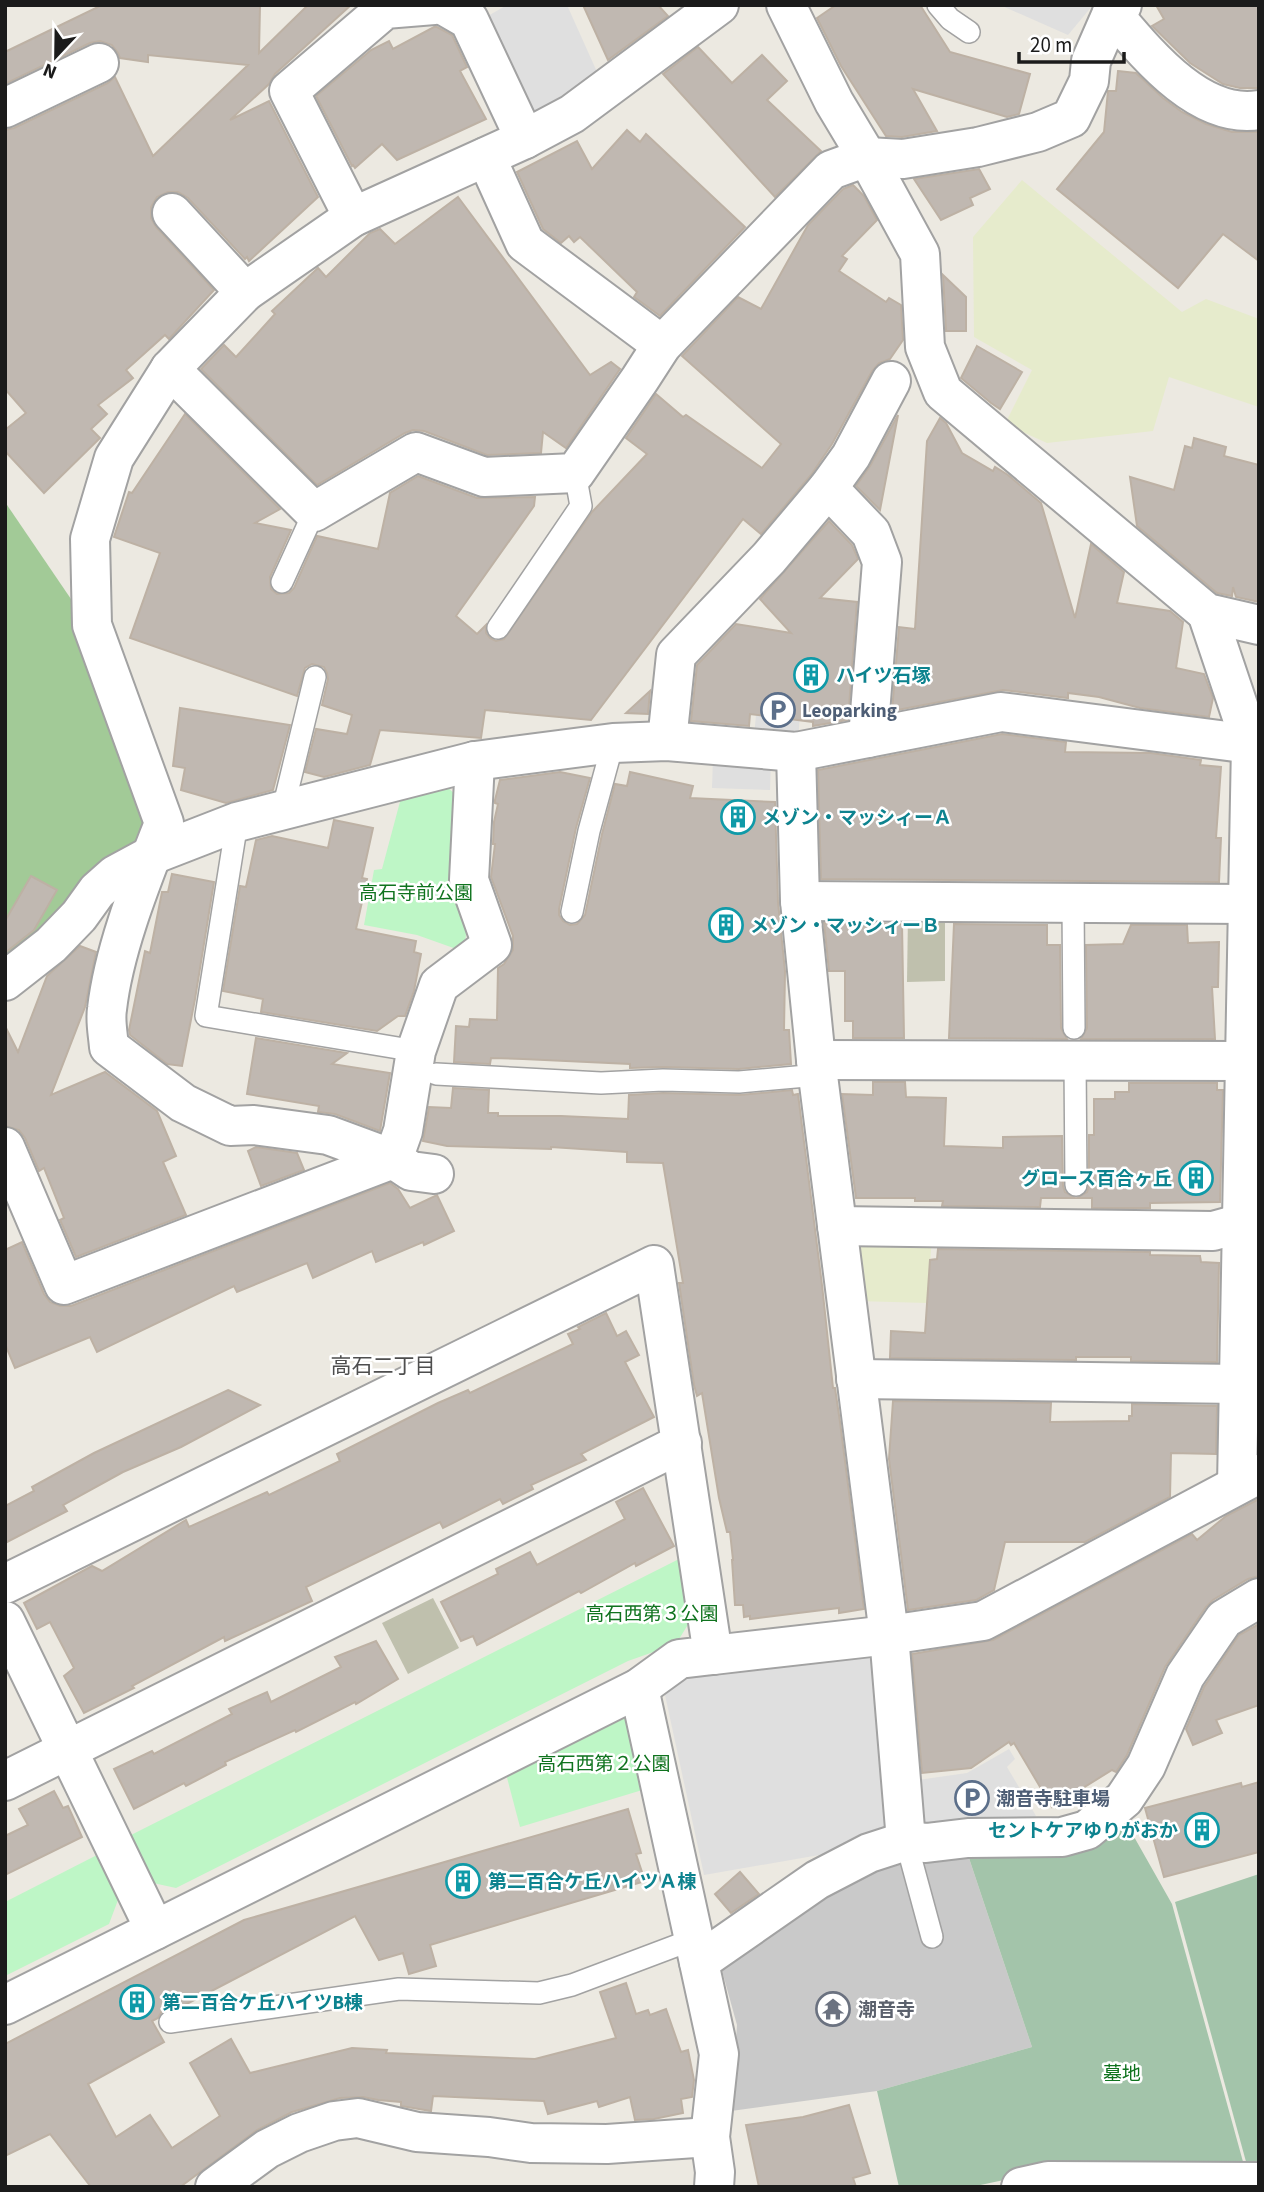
<svg xmlns="http://www.w3.org/2000/svg" width="1264" height="2192" font-family="'Source Sans 3','Noto Sans JP',sans-serif">
	<rect width="100%" height="100%" fill="#ece9e1"/>
	<polygon fill="#c9c9c9" points="964,1843 1032,2047 877,2091 731,2111 737,2025 721,1967 822,1887"/>
	<g fill="#bfc0ad">
		<polygon points="908,914 945,914 945,981 907,982"/>
		<polygon points="433,1598 459,1648 408,1674 382,1623"/>
	</g>
	<g fill="#e6ebcc">
		<polygon points="1022,180 1182,312 1206,299 1259,319 1259,407 1169,377 1153,431 1047,443 1005,424 1032,370 974,337 973,237"/>
		<polygon points="859,1236 932,1237 927,1303 857,1301"/>
	</g>
	<polygon fill="#a2ca97" points="5,502 73,602 152,828 5,972"/>
	<g fill="#a3c4aa">
		<polygon points="1120,1812 1172,1904 1245,2169 1066,2167 971,2187 899,2187 877,2091 1032,2047 964,1843"/>
		<polygon points="1259,1874 1259,2169 1248,2169 1175,1902"/>
	</g>
	<g fill="#bef6c6">
		<path d="M445 785 459 798C460 824 474 936 462 951L417 935 364 925 374 870 382 869 401 798Z"/>
		<polygon points="681,1558 692,1618 676,1644 628,1661 176,1888 153,1883 131,1835"/>
		<polygon points="613,1717 633,1719 649,1788 520,1827 505,1770"/>
		<polygon points="97,1855 118,1900 109,1924 5,1976 5,1902"/>
	</g>
	<g fill="#dfdfdf">
		<polygon points="507,5 567,5 602,83 540,116 525,110 481,20"/>
		<polygon points="1000,5 1093,5 1068,35"/>
		<polygon points="758,693 801,699 798,741 754,737"/>
		<polygon points="713,757 771,759 770,790 712,788"/>
		<polygon points="866,1656 883,1669 890,1832 848,1850 704,1875 665,1695 690,1673"/>
		<polygon points="1009,1749 1015,1759 1007,1767 1036,1816 1019,1828 919,1831 918,1780 967,1773"/>
	</g>
	<g fill="#c0b8b1" stroke="#bdb1a4" stroke-width="2">
		<polygon points="102,5 260,5 259,53 308,5 351,5 275,74 269,84 230,120 269,101 318,197 249,261 247,257 245,259 188,198 178,192 168,192 157,197 151,207 151,218 156,227 214,290 169,339 165,335 126,370 133,378 98,405 107,414 91,429 100,438 44,493 5,451 5,430 26,413 5,389 5,130 14,128 108,83 115,77 153,156 248,65 148,55 148,62 120,58 118,53 112,45 100,41 90,43 5,84 5,52"/>
		<polygon points="583,5 658,5 668,16 608,60"/>
		<polygon points="836,5 920,5 950,52 1030,74 1019,114 1007,117 913,89 937,131 902,137 886,136 841,66 817,18"/>
		<polygon points="1156,5 1259,5 1259,88 1240,88 1223,84 1190,63 1152,26 1164,19"/>
		<polygon points="434,27 437,27 452,35 467,67 460,71 486,119 397,160 382,144 355,168 353,165 352,166 316,96 371,50 389,41 393,49"/>
		<polygon points="698,47 732,83 762,55 787,81 767,100 821,151 775,197 663,74"/>
		<polygon points="1118,71 1136,73 1163,98 1182,112 1206,124 1232,132 1259,132 1259,261 1223,234 1178,288 1057,189 1104,132 1108,91 1116,91"/>
		<polygon points="627,130 640,142 646,134 745,227 660,316 634,297 637,292 580,237 574,242 569,236 561,243 543,229 517,172 577,141 592,169"/>
		<polygon points="979,169 990,189 970,198 973,205 941,220 914,179"/>
		<polygon points="853,185 864,196 877,220 842,256 847,259 839,271 886,302 889,298 901,305 903,340 890,359 879,363 872,371 832,444 811,475 761,534 743,519 591,720 485,710 481,738 380,730 370,765 324,777 305,772 316,729 347,734 352,715 322,705 328,679 327,673 324,667 312,664 305,668 297,696 130,638 160,553 114,537 129,492 132,493 185,414 280,509 255,523 291,530 270,577 271,589 277,594 289,593 294,588 317,536 378,549 390,493 418,476 477,498 535,497 534,506 456,616 477,634 486,625 486,633 490,638 496,641 504,639 592,512 647,454 626,438 656,394 683,417 686,415 762,468 781,444 682,356 738,297 761,309 808,225 843,189"/>
		<polygon points="458,197 590,375 611,362 620,369 566,448 543,432 541,453 487,455 424,431 413,430 405,433 317,485 201,369 224,345 236,357 275,314 272,311 318,268 326,277 370,233 380,229 395,244"/>
		<polygon points="943,275 966,297 966,331 946,331"/>
		<polygon points="977,346 1022,372 1000,409 991,403 961,378"/>
		<polygon points="898,415 880,510 856,486 870,466"/>
		<polygon points="940,418 946,423 962,453 993,471 995,467 1008,475 1041,503 1075,618 1091,544 1124,572 1117,603 1170,611 1183,622 1176,668 1204,674 1213,698 1209,717 1140,708 1099,697 1068,693 1068,698 1003,690 892,711 899,627 915,629 927,441"/>
		<polygon points="1194,438 1226,447 1224,456 1259,465 1259,602 1236,597 1233,587 1232,596 1217,593 1137,526 1130,477 1174,490 1185,446 1192,448"/>
		<polygon points="829,521 852,545 858,559 820,598 857,602 848,720 813,726 813,722 750,714 749,726 691,721 697,665 736,624 791,633 760,599"/>
		<polygon points="650,691 648,714 626,713"/>
		<polygon points="180,708 290,725 273,790 226,803 181,790 185,768 173,766"/>
		<polygon points="1002,734 1066,742 1065,752 1151,753 1201,760 1200,765 1221,767 1216,838 1221,838 1219,882 821,879 818,770"/>
		<polygon points="560,772 590,778 576,828 559,909 559,915 563,921 570,925 577,924 585,915 602,834 615,784 627,786 630,772 693,786 690,798 775,802 778,902 785,971 784,1030 789,1030 791,1064 739,1069 663,1067 630,1068 630,1064 523,1059 491,1058 490,1064 454,1062 456,1026 469,1027 470,1019 497,1020 498,968 504,964 513,950 513,936 491,877 495,844 493,844 494,822 498,804 495,803 495,800 500,780"/>
		<polygon points="334,820 373,828 362,878 367,879 356,929 416,941 414,952 421,954 414,991 405,1016 398,1016 377,1031 261,1012 263,999 223,991 240,886 246,887 256,840 272,836 328,848"/>
		<polygon points="172,874 214,882 195,999 182,1066 167,1064 130,1035 129,1030 145,951 150,953 162,892 168,892"/>
		<polygon points="31,876 57,890 34,930 5,953 5,921"/>
		<polygon points="824,923 902,924 904,1038 853,1038 853,1021 845,1021 845,971 829,971"/>
		<polygon points="954,924 1047,925 1047,945 1060,945 1061,1028 1067,1039 949,1038"/>
		<polygon points="1131,925 1187,925 1188,943 1219,942 1218,987 1212,987 1215,1039 1081,1039 1087,1028 1086,945 1123,944"/>
		<polygon points="80,946 96,952 85,1007 51,1095 105,1072 157,1111 176,1156 163,1162 186,1215 76,1257 60,1220 64,1218 44,1168 39,1171 25,1138 19,1130 5,1126 5,1026 18,1052 47,976"/>
		<polygon points="256,1038 347,1053 332,1064 390,1073 380,1131 335,1114 318,1112 319,1106 247,1094"/>
		<polygon points="873,1082 905,1082 906,1097 946,1098 944,1146 1003,1148 1003,1137 1062,1136 1063,1186 1065,1192 1075,1198 1041,1198 1040,1207 942,1206 943,1201 915,1201 915,1198 856,1198 842,1094 873,1095"/>
		<polygon points="1129,1083 1217,1083 1217,1090 1223,1090 1220,1202 1150,1203 1150,1208 1092,1208 1092,1198 1077,1198 1087,1192 1089,1186 1089,1135 1094,1135 1094,1099 1115,1099 1115,1092 1129,1092"/>
		<polygon points="453,1088 489,1090 488,1113 498,1113 498,1116 561,1116 628,1119 629,1095 663,1093 740,1095 792,1090 793,1095 798,1094 822,1285 833,1388 835,1388 840,1422 864,1609 839,1613 839,1608 750,1619 750,1616 744,1617 743,1605 735,1605 732,1560 733,1560 730,1532 727,1532 719,1498 702,1393 697,1396 694,1385 679,1283 683,1283 663,1163 627,1162 627,1152 551,1147 551,1149 447,1146 423,1141 429,1107 451,1108"/>
		<polygon points="256,1147 297,1153 304,1170 261,1186 248,1151"/>
		<polygon points="390,1183 398,1189 410,1208 437,1195 454,1231 424,1245 423,1242 376,1262 372,1251 313,1278 307,1263 237,1292 234,1286 97,1352 90,1337 15,1368 5,1344 5,1250 22,1242 44,1294 50,1302 60,1306 71,1306"/>
		<polygon points="938,1249 1150,1252 1150,1255 1200,1256 1201,1262 1219,1263 1217,1362 1131,1361 1131,1357 1076,1357 1076,1360 890,1358 891,1331 925,1333 930,1260 937,1259"/>
		<polygon points="606,1313 617,1336 626,1331 639,1355 625,1362 654,1417 581,1454 586,1460 531,1485 533,1489 503,1504 500,1499 443,1528 440,1522 306,1587 312,1601 225,1641 224,1637 132,1686 134,1688 84,1713 64,1676 74,1668 50,1622 37,1629 24,1603 92,1566 102,1571 186,1520 189,1527 267,1492 269,1495 340,1461 337,1454 438,1403 468,1390 470,1393 573,1344 568,1334 580,1329 578,1327"/>
		<polygon points="228,1390 260,1405 181,1447 123,1472 63,1505 67,1511 5,1543 5,1506 34,1491 32,1487 94,1453"/>
		<polygon points="893,1401 1051,1403 1050,1422 1129,1421 1129,1416 1132,1416 1132,1404 1217,1406 1216,1454 1171,1453 1170,1497 1085,1542 1005,1542 994,1590 976,1600 908,1610 889,1459"/>
		<polygon points="643,1488 674,1546 636,1566 635,1563 581,1593 579,1591 477,1645 473,1636 461,1641 441,1602 498,1574 496,1569 530,1552 537,1565 625,1519 616,1502"/>
		<polygon points="1259,1499 1259,1576 1248,1579 1213,1600 1206,1607 1165,1667 1127,1755 1116,1772 1112,1770 1052,1807 1014,1743 1011,1745 1009,1742 971,1768 922,1773 912,1654 993,1640 1192,1534 1197,1540 1226,1516"/>
		<polygon points="1259,1624 1259,1705 1216,1720 1222,1733 1193,1745 1186,1729 1204,1687 1239,1635"/>
		<polygon points="376,1641 398,1679 356,1704 355,1702 296,1732 295,1730 225,1762 226,1765 186,1786 184,1783 134,1809 114,1769 152,1751 154,1754 232,1714 229,1709 267,1692 271,1702 341,1667 335,1657"/>
		<polygon points="1259,1782 1259,1852 1164,1877 1145,1808 1241,1783 1242,1787"/>
		<polygon points="54,1791 63,1808 68,1806 82,1837 5,1875 5,1836 28,1825 19,1809"/>
		<polygon points="628,1809 641,1853 636,1854 645,1881 430,1945 436,1966 409,1974 403,1953 379,1960 355,1916 179,2008 162,2011 158,2018 152,2021 164,2042 88,2084 116,2137 150,2115 172,2148 220,2116 190,2063 231,2039 250,2073 352,2048 387,2050 386,2053 535,2059 616,2038 600,1992 626,1983 636,2014 648,2010 650,2015 666,2009 681,2052 688,2050 694,2080 692,2097 681,2099 683,2113 654,2119 635,2120 630,2097 599,2107 597,2101 548,2114 544,2101 433,2096 431,2111 401,2106 401,2102 378,2100 363,2097 340,2098 292,2112 257,2130 180,2187 91,2187 50,2134 5,2156 5,2044 244,1920"/>
		<polygon points="740,1872 759,1894 731,1913 715,1894"/>
		<polygon points="849,2105 870,2173 853,2178 856,2187 759,2187 746,2125 803,2117"/>
	</g>
	<g fill="none" stroke-linecap="round" stroke-linejoin="round">
		<g stroke="#a2a2a2" stroke-width="24">
			<g id="service">
				<polyline points="938,5 950,19 969,32"/>
				<polyline points="282,582 314,512"/>
				<polyline points="498,628 581,506 575,473"/>
				<polyline points="283,809 315,677"/>
				<polyline points="237,822 206,1016 416,1051"/>
				<polyline points="1073,903 1074,1028"/>
				<polyline points="572,912 589,831 613,743"/>
				<polyline points="1075,1060 1076,1185"/>
				<polyline points="436,1074 601,1083 663,1080 739,1082 818,1075"/>
				<polyline points="906,1841 932,1937"/>
				<polyline points="170,2022 399,1989 539,1993 572,1985 694,1939"/>
			</g>
		</g>
		<g stroke="#a2a2a2" stroke-width="42">
			<g id="minor">
				<polyline points="443,5 469,20 525,139"/>
				<polyline points="786,5 834,102 867,157 920,254 925,347 943,392 1207,613 1259,625"/>
				<path d="M1112 13C1146 53 1199 120 1259 110"/>
				<polyline points="5,108 99,63"/>
				<polyline points="486,157 525,243 662,345"/>
				<polyline points="172,213 245,292"/>
				<polyline points="353,217 289,91 385,9 434,5"/>
				<polyline points="170,369 314,512 416,452 484,477 575,473 640,379 662,345 831,170 867,157 903,159 978,147 1038,132 1071,118 1089,81 1091,61 1112,13 1122,5"/>
				<polyline points="828,488 871,533 882,562 868,738"/>
				<polyline points="1207,613 1251,744 1237,1485"/>
				<polyline points="667,741 676,655 769,558 828,488 851,456 891,381"/>
				<polyline points="796,752 800,901 816,1060 889,1635 906,1841"/>
				<polyline points="800,901 1248,904"/>
				<polyline points="5,981 51,945 79,916 97,891 115,875 152,855 237,822 475,761 613,743 667,741 796,752 1001,712 1251,744 1259,742"/>
				<polyline points="816,1060 1245,1061"/>
				<polyline points="5,1147 64,1285 393,1159 403,1131 416,1051 439,985 492,945 469,880 475,761"/>
				<path d="M434 1174 411 1171 393 1159 328 1135 254 1125 230 1126 183 1103 109 1047C108 1034 105 1021 107 1009 114 948 142 880 164 823L92 625 90 539 114 458 170 369 245 292 353 217 525 139 572 114 719 5"/>
				<polyline points="837,1226 1213,1231 1242,1223 1259,1224"/>
				<polyline points="856,1379 1239,1384"/>
				<polyline points="5,1584 654,1265 713,1655 679,1659 639,1688 5,2005"/>
				<polyline points="5,1621 155,1930"/>
				<polyline points="713,1655 889,1635 983,1621 1259,1474"/>
				<polyline points="639,1688 719,2054 710,2137 715,2172 714,2187"/>
				<polyline points="5,1781 682,1443"/>
				<polyline points="699,1962 817,1880 869,1853 906,1841 926,1843 968,1838 1062,1837 1087,1830 1124,1799 1146,1766 1185,1676 1224,1619 1259,1598"/>
				<polyline points="215,2187 267,2149 299,2133 334,2121 358,2118 417,2132 489,2137 531,2143 607,2144 710,2137"/>
				<polyline points="1021,2187 1048,2181 1259,2182"/>
			</g>
		</g>
		<use href="#service" stroke="#fff" stroke-width="21"/>
		<use href="#minor" stroke="#fff" stroke-width="38"/>
	</g>
	<defs>
		<g id="building-ring" transform="scale(1.75)"><circle r="9.5" fill="#fff" stroke="#0f9aa8" stroke-width="1.5"/><path d="M-4-6H4V6H1V3H-1V6H-4ZM-2.5-4.3h1.7v1.8h-1.7ZM.8-4.3h1.7v1.8H.8ZM-2.5-1h1.7V.8h-1.7ZM.8-1h1.7V.8H.8Z" fill="#0f9aa8"/></g>
		<g id="parking-ring" transform="scale(1.75)"><circle r="9.5" fill="#fff" stroke="#5c6f8a" stroke-width="1.5"/><path d="M-3.5-5.5H1a3.5 3.5 0 0 1 0 7H-1V5.5H-3.5ZM-1-3.4V-.6H.8a1.4 1.4 0 0 0 0-2.8Z" fill="#5c6f8a"/></g>
		<g id="temple-ring" transform="scale(1.75)"><circle r="9.5" fill="#fff" stroke="#6b7280" stroke-width="1.5"/><path d="M0-6L5-2H3V0L6.5 2.5H4V6H1.5V3h-3V6H-4V2.5H-6.5L-3 0V-2H-5Z" fill="#6b7280"/></g>
	</defs>
	<g fill-rule="evenodd">
		<use href="#building-ring" x="811" y="675"/>
		<use href="#parking-ring" x="778" y="710"/>
		<use href="#building-ring" x="738" y="817"/>
		<use href="#building-ring" x="726" y="925"/>
		<use href="#building-ring" x="1196" y="1178"/>
		<use href="#parking-ring" x="972" y="1798"/>
		<use href="#building-ring" x="1202" y="1830"/>
		<use href="#building-ring" x="463" y="1881"/>
		<use href="#building-ring" x="137" y="2002"/>
		<use href="#temple-ring" x="833" y="2009"/>
	</g>
	<g text-anchor="middle" stroke-width="5" stroke-linejoin="round" paint-order="stroke">
		<g font-size="19" font-weight="bold" fill="#0d838f" stroke="#fff" text-anchor="start">
			<text x="836" y="682">ハイツ石塚</text>
			<text x="762" y="824">メゾン・マッシィーＡ</text>
			<text x="750" y="932">メゾン・マッシィーＢ</text>
			<text x="1172" y="1185" text-anchor="end">グロース百合ヶ丘</text>
			<text x="1178" y="1837" text-anchor="end">セントケアゆりがおか</text>
			<text x="488" y="1888">第二百合ケ丘ハイツＡ棟</text>
			<text x="162" y="2009">第二百合ケ丘ハイツB棟</text>
		</g>
		<g font-size="19" font-weight="bold" fill="#4e5e75" stroke="#fff" text-anchor="start">
			<text x="802" y="717">Leoparking</text>
			<text x="996" y="1805">潮音寺駐車場</text>
		</g>
		<g font-size="19" fill="#0f731e" stroke="#fff">
			<text x="416" y="899">高石寺前公園</text>
			<text x="652" y="1620">高石西第３公園</text>
			<text x="604" y="1770">高石西第２公園</text>
			<text x="1122" y="2080">墓地</text>
		</g>
		<g font-size="19" font-weight="bold" fill="#5b616d" stroke="#fff" text-anchor="start">
			<text x="858" y="2016">潮音寺</text>
		</g>
		<g font-size="21" fill="#4e4e4e" stroke="#fff">
			<text x="383" y="1373">高石二丁目</text>
		</g>
	</g>
	<rect width="1264" height="2192" fill="none" stroke="#1b1b1b" stroke-width="14"/>
	<g transform="translate(56 56) rotate(202)" stroke="#ffffff" stroke-width="5" paint-order="stroke">
	<path d="M0-5L12 26L0 18L-12 26Z" fill="#1b1b1b"/>
	<text y="-10" font-size="19" font-weight="bold" text-anchor="middle" fill="#1b1b1b">N</text>
	</g>
	<path d="M1019 52v10h105v-10" fill="none" stroke="#1b1b1b" stroke-width="3.5"/>
	<text x="1030" y="52" font-size="21" fill="#1b1b1b" stroke="#ffffff" stroke-width="5" paint-order="stroke">20 m</text>
</svg>
